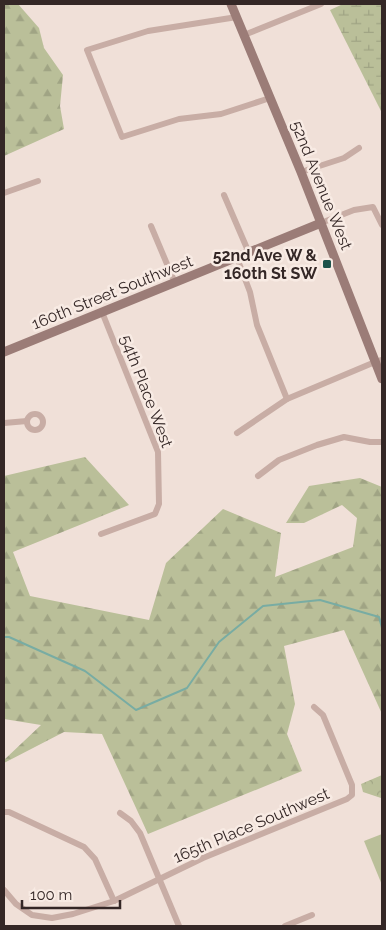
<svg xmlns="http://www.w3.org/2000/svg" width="386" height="930" font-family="Raleway,sans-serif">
	<defs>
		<pattern id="forest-firs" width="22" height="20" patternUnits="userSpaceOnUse" patternTransform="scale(1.25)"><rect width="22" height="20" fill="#babf99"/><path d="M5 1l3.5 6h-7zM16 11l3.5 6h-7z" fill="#a0a484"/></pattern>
		<pattern id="wetland-marsh" width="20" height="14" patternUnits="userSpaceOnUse" patternTransform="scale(1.25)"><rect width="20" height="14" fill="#babf99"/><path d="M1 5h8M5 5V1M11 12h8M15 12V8" fill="none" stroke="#a0a484"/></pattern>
		<pattern id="park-crowns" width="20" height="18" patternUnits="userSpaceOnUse" patternTransform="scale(1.25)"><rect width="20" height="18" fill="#babf99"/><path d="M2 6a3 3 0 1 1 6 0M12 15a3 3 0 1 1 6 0" fill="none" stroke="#a0a484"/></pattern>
	</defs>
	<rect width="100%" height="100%" fill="#f0e0d8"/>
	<polygon fill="#babf99" points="382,834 382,885 364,841"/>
	<g fill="url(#forest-firs)">
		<polygon points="4,4 18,4 39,28 44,48 63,75 60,106 64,129 4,156"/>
		<polygon points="85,457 129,505 13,552 30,596 149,620 166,563 223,509 281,533 275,577 353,547 357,518 342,505 304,523 286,523 309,486 360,478 382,487 382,714 344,630 284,646 295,704 287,734 302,771 148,834 102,734 64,732 4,763 4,760 41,725 4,719 4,476"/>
	</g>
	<polygon fill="url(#wetland-marsh)" points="343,4 382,4 382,113 330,10"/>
	<polygon fill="url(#park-crowns)" points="382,775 382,800 381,798 363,792 361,784"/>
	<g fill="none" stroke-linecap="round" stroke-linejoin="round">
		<polyline stroke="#78aca3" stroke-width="2" points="4,637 9,637 85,671 136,710 187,688 219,642 263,606 320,600 379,617 382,628"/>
		<g stroke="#c8ada5" stroke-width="6">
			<polyline points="237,17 148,31 87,50 122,137 179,119 221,114 270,98"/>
			<polyline points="244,35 321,4"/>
			<polyline points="301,172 344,158 359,148"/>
			<polyline points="4,193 38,181"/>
			<polyline points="224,195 249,253"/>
			<polyline points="321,223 354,210 373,207 382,225"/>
			<polyline points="151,226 175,283"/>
			<polyline points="237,258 250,292 257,325 287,399"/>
			<circle cx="35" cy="422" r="8"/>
			<polyline points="4,423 27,421"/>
			<polyline points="237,433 287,399 375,362 382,360"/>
			<polyline points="258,476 279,460 317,445 344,437 370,442 382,442"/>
			<polyline points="101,534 155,514 159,504 158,452 102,312"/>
			<polyline points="4,812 9,812 84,847 95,859 114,901"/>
			<polyline points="120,813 131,821 140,833 179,926"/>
			<polyline points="4,890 16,904 32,915 52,918 73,914 114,901 203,858 347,799 352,795 352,785 323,715 314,707"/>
			<polyline points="285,926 312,915"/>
		</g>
		<g stroke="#9b7c77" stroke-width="9">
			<polyline points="231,4 301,172 382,379"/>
			<polyline points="4,352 321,223"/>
		</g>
	</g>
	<rect fill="#1d544c" stroke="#f8ebe4" stroke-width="2" x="322" y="259" width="10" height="10" rx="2.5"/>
	<g text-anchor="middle" stroke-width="5" stroke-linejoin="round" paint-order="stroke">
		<g font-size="16" fill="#342726" stroke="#f8ebe4">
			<text transform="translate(322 185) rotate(68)" y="6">52nd Avenue West</text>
			<text transform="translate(112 292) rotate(-22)" y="6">160th Street Southwest</text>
			<text transform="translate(147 391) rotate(69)" y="6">54th Place West</text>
			<text transform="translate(251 825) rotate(-23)" y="6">165th Place Southwest</text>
		</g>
		<g font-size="16" font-weight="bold" fill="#342726" stroke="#f8ebe4" text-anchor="end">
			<text x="317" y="261">52nd Ave W &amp;<tspan x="317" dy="18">160th St SW</tspan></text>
		</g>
	</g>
	<rect width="386" height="930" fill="none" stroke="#342726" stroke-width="10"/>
	<path d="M22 900v8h98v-8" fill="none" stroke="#342726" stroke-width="2.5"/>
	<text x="30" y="900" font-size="15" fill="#342726" stroke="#f8ebe4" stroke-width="4" paint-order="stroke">100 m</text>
</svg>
